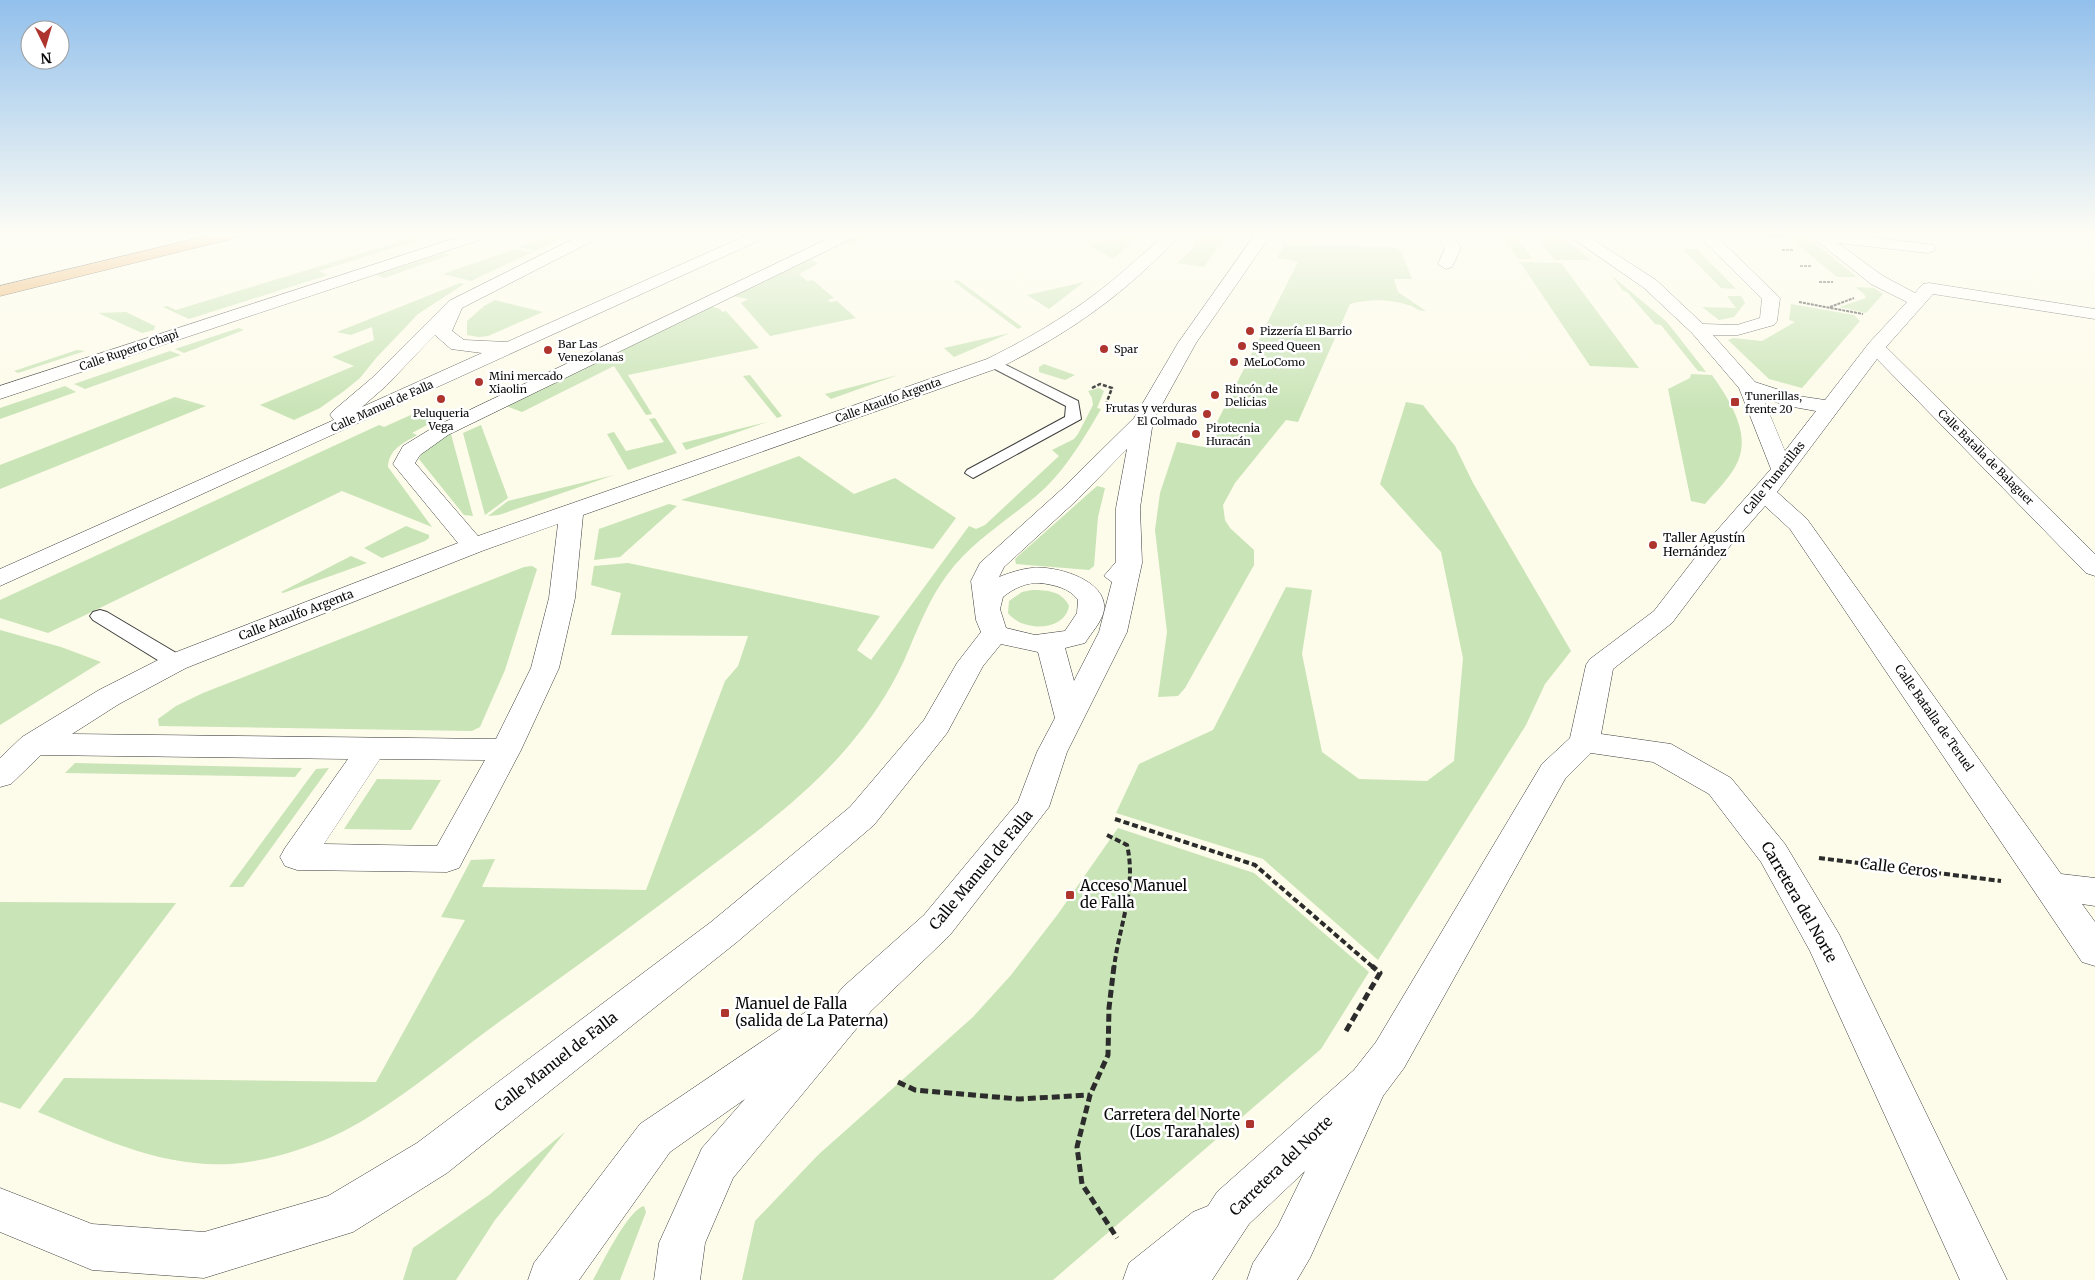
<svg xmlns="http://www.w3.org/2000/svg" width="2095" height="1280" font-family="Merriweather,serif">
	<rect width="100%" height="100%" fill="#fdfbe9"/>
	<polygon fill="#e9dee9" points="1824,233 1918,233 1916,244"/>
	<g fill="#c9e4b6">
		<polygon points="428,233 441,233 319,271 328,275 189,319 163,307 167,306 176,310"/>
		<polygon points="561,233 573,233 535,251 519,247"/>
		<polygon points="859,233 877,233 853,245 844,243 812,259 817,263 816,265 799,274 807,281 813,280 834,298 828,300 830,302 837,301 856,318 770,336 741,303 748,299 733,296"/>
		<path d="M1197 233H1228L1204 267 1177 263C1186 255 1199 246 1197 233Z"/>
		<polygon points="1501,233 1515,233 1532,259 1518,259"/>
		<path d="M1534 233C1553 233 1576 245 1590 260H1555Z"/>
		<polygon points="1784,233 1802,233 1857,277 1837,277"/>
		<polygon points="1140,234 1113,259 1087,244"/>
		<path d="M1283 244 1395 247 1401 251 1412 279H1394L1398 292 1426 311C1419 312 1414 306 1408 305 1388 299 1370 299 1350 304L1298 422 1286 420 1235 483 1223 505 1225 520 1230 528 1254 550V565L1185 688 1178 696 1158 697 1167 632 1155 530 1160 493 1177 442 1204 447 1215 426 1298 262 1278 258Z"/>
		<polygon points="515,249 532,252 471,281 443,274"/>
		<polygon points="1683,249 1697,249 1736,289 1721,288"/>
		<polygon points="444,253 450,255 384,278 376,275"/>
		<polygon points="1520,262 1561,263 1639,368 1590,366"/>
		<polygon points="1611,275 1667,322 1706,372 1698,371 1661,325 1655,324 1627,292 1623,291"/>
		<polygon points="958,280 1022,327 1018,329 953,281"/>
		<polygon points="1084,282 1049,309 1027,295"/>
		<polygon points="460,283 464,284 418,314 377,357 360,378 344,391 320,408 294,420 260,405 354,366 332,357 374,340 372,327 351,335 337,332"/>
		<polygon points="1855,287 1874,288 1883,294 1866,313 1839,307 1866,298 1864,294"/>
		<polygon points="1727,296 1741,296 1745,303 1734,317 1719,320 1702,307 1736,308"/>
		<polygon points="495,300 543,312 488,336 479,337 467,335 467,321 484,306"/>
		<polygon points="1791,304 1854,315 1860,321 1802,388 1769,379 1728,340 1733,338 1762,341 1795,322 1789,320"/>
		<polygon points="710,306 720,309 722,312 726,311 759,348 628,375 652,414 646,415 614,366 522,412 506,406"/>
		<polygon points="126,312 159,328 155,326 154,330 142,333 98,313"/>
		<polygon points="239,328 244,330 184,353 175,349"/>
		<polygon points="1010,333 954,357 944,348"/>
		<polygon points="77,350 85,351 18,373 14,371"/>
		<polygon points="170,351 181,355 85,389 74,384"/>
		<polygon points="1044,364 1075,375 1065,380 1039,372 1039,367"/>
		<path d="M1691 374 1712 375C1728 398 1751 432 1738 461 1731 477 1716 491 1705 504L1691 501 1668 389 1690 378Z"/>
		<polygon points="750,375 782,416 777,418 743,376"/>
		<polygon points="898,375 831,399 825,394"/>
		<polygon points="65,386 76,392 0,419 0,408"/>
		<path d="M1099 388 1104 391 1097 408 1101 409C1083 440 1063 474 1035 497 1005 522 970 543 947 575 930 598 920 623 909 649 897 679 876 713 855 738 815 788 761 829 710 867 642 919 573 969 503 1019 453 1055 398 1103 344 1131 310 1148 269 1161 231 1164 162 1168 101 1138 38 1112L64 1078 376 1082 465 920 441 917 471 860 495 859 482 887 646 890 722 689 725 681 738 666 748 636 611 635 621 593 591 585 594 566 628 563 880 616 857 650 871 660 969 526 976 529 985 525 1059 456 1052 450 1074 439 1078 434 1093 405 1092 398 1088 391Z"/>
		<polygon points="175,397 206,406 0,489 0,465"/>
		<polygon points="1406,402 1423,405 1455,446 1473,483 1571,651 1545,684 1526,725 1378,960 1263,859 1116,813 1139,764 1213,730 1286,587 1312,590 1302,654 1322,752 1359,779 1427,781 1454,761 1463,658 1441,552 1380,484"/>
		<path d="M422 410 442 417 412 433 417 435C402 444 389 449 388 467L432 527 342 491 48 633 0 618V600L379 425 384 427Z"/>
		<polygon points="655,418 677,453 628,470 607,434 614,432 626,451 664,442 649,419"/>
		<polygon points="767,422 686,450 682,443"/>
		<polygon points="481,425 508,498 485,515 463,433"/>
		<polygon points="451,434 473,516 464,515 419,459 427,445"/>
		<polygon points="799,456 854,494 895,478 956,518 933,549 681,500"/>
		<polygon points="614,475 499,515 488,516 508,501"/>
		<polygon points="1097,486 1105,488 1098,517 1094,566 1089,570 1016,564 1015,559"/>
		<polygon points="669,504 677,506 620,557 594,560 599,529"/>
		<polygon points="406,526 429,535 429,538 425,541 382,558 364,548"/>
		<polygon points="351,556 367,563 283,593 281,592"/>
		<polygon points="532,566 537,569 505,670 480,727 472,731 159,726 158,719 176,706 203,693 524,567"/>
		<path d="M1032 590C1047 590 1062 591 1069 606 1064 633 1021 631 1008 613L1009 601 1022 592Z"/>
		<polygon points="0,630 61,647 101,662 0,725"/>
		<polygon points="75,763 302,768 295,777 65,773"/>
		<polygon points="329,768 243,887 229,887 316,769"/>
		<polygon points="377,779 441,780 411,830 344,829"/>
		<polygon points="1118,828 1254,873 1369,972 1321,1049 1053,1280 742,1280 755,1221 818,1155 973,1017 1011,975 1058,914"/>
		<polygon points="0,902 176,903 20,1109 0,1102"/>
		<polygon points="565,1132 495,1220 456,1280 403,1280 413,1248 489,1195"/>
		<path d="M644 1206 646 1212 620 1280H593C602 1264 628 1210 644 1206Z"/>
	</g>
	<g fill="none" stroke-linecap="round" stroke-linejoin="round">
		<g stroke="#3d3d3d" stroke-width="2">
			<g id="service">
				<polygon points="994,359 1078,401 1081,419 973,478 965,473 967,470 1065,417 1066,406 989,366 987,363 989,360"/>
				<polygon points="100,610 107,612 183,657 186,662 183,667 176,668 169,667 93,620 90,616 93,612"/>
			</g>
		</g>
		<g stroke="#3d3d3d" stroke-width="1">
			<g id="minor">
				<polygon points="471,233 494,233 491,236 0,399 0,386"/>
				<path d="M585 233H605L602 236 462 308 452 331 464 340 507 342 752 233H772L769 236 0 586V569L334 420 330 415 333 411 372 378 449 301ZM435 335 451 349 482 353 362 407 386 386Z"/>
				<path d="M840 233H860L857 236 448 435 420 455 415 463 478 536 987 359C1042 332 1092 301 1137 259 1147 251 1157 243 1165 233H1181C1172 246 1160 255 1149 266 1105 308 1055 340 1001 367L583 515 575 598 559 668 521 750 459 868 447 872 297 870 285 866 280 857 285 848 348 759 41 755 11 784 0 787V758L22 737 99 690 166 656 458 543 393 464 403 446 434 427ZM558 524 549 598 531 668 496 739 72 734 119 704 186 668 482 551ZM380 759 485 760 437 846 324 844Z"/>
				<path d="M1256 233H1272L1196 343 1153 421 1140 508 1142 563 1127 632 1067 752 1049 807 950 935 871 1011 733 1178 705 1243 700 1280H654L659 1243 702 1148 745 1099 670 1152 579 1280H528L534 1263 640 1124 813 1007 830 1003 843 987 924 915 1018 802 1037 752 1055 718 1038 652 1001 644 983 666 947 733 874 825 737 942 447 1173 353 1232 204 1278 92 1270 0 1232V1188L92 1224 204 1232 328 1196 417 1143 711 922 850 807 924 720 957 663 981 632 976 620 971 581 980 563 1062 489 1134 418 1178 343ZM1127 449 1116 508V562L1104 576 1112 582 1099 632 1074 681 1065 648 1085 643C1091 633 1102 622 1104 610 1108 580 1055 565 1032 568 1021 569 1009 573 999 577L1004 567 1078 499ZM1041 583C1054 585 1070 588 1078 600L1077 613 1065 631 1035 635 1006 628 1000 609 1003 597C1014 588 1027 582 1041 583Z"/>
				<polygon points="1436,233 1452,233 1461,248 1452,267 1446,269 1438,264 1445,248"/>
				<path d="M1565 233H1583L1656 280 1703 324 1737 325 1760 318 1762 299 1696 233H1713L1780 298 1777 321 1774 325 1738 335H1713L1755 382 1798 396 1825 400 1869 343 1907 302 1871 284 1807 233H1833L1934 245 1936 248 1934 251 1928 253 1838 243 1883 276 1915 293 1923 284 1929 283 2095 309V319L1933 294 1886 347 2095 554V576L2086 573 1877 359 1777 492 1807 519 2061 874 2095 878V906L2082 904 2095 922V966L2082 962 1790 529 1765 506 1730 546 1672 623 1613 669 1601 734 1671 744 1731 778 1785 844 1839 934 2007 1280H1960L1810 951 1761 862 1709 794 1653 762 1591 753 1565 779 1404 1068 1383 1096 1310 1258 1297 1280H1247L1253 1263 1278 1226 1305 1171 1249 1224 1212 1280H1123L1129 1263 1193 1212 1208 1206 1217 1192 1354 1070 1376 1042 1542 764 1570 738 1586 665 1590 659 1654 611 1712 536 1771 469 1739 388 1692 333 1644 288ZM1763 398 1788 406 1816 411 1785 451Z"/>
			</g>
		</g>
		<g stroke="#1b1b1b" stroke-width="1">
			<polygon id="motorway" points="219,233 246,233 243,236 0,296 0,286"/>
		</g>
		<g stroke="#2c2c2c" stroke-width="2" stroke-dasharray="3 1" stroke-linecap="butt">
			<polyline points="1765,236 1785,236"/>
			<polyline points="1782,250 1794,250"/>
			<polyline points="1800,266 1812,266"/>
			<polyline points="1819,282 1833,282"/>
			<polyline points="1799,302 1863,314"/>
			<polyline points="1830,307 1854,298"/>
		</g>
		<polyline stroke="#2c2c2c" stroke-width="2.5" stroke-dasharray="4 2" stroke-linecap="butt" points="1092,388 1100,384 1112,388 1105,407 1109,408"/>
		<g stroke="#2c2c2c" stroke-width="4" stroke-dasharray="6 3" stroke-linecap="butt">
			<polyline points="1115,819 1255,865 1374,968"/>
			<path d="M1107 835 1127 845C1137 889 1119 925 1114 968"/>
			<polyline points="1819,858 2001,881"/>
		</g>
		<g stroke="#2c2c2c" stroke-width="5" stroke-dasharray="8 4" stroke-linecap="butt">
			<polyline points="1114,966 1109,1008 1108,1055 1090,1095 1077,1147 1082,1184 1117,1238"/>
			<polyline points="1346,1031 1380,973 1372,966"/>
			<polyline points="898,1082 915,1090 1019,1099 1090,1095"/>
		</g>
		<use href="#service" fill="#fff" fill-rule="evenodd"/>
		<use href="#minor" fill="#fff" fill-rule="evenodd"/>
		<use href="#motorway" fill="#e9aa5b" fill-rule="evenodd"/>
	</g>
	<linearGradient id="sky" x2="0" y2="1"><stop stop-color="#92c0ec"/><stop offset="0.57" stop-color="#fefdf5"/><stop offset="1" stop-color="#fefdf5" stop-opacity="0"/></linearGradient>
	<rect width="2095" height="412" fill="url(#sky)"/>
	<g fill="#ae342e" stroke="#fff" stroke-width="2">
		<circle cx="1250" cy="331" r="5"/>
		<circle cx="1242" cy="346" r="5"/>
		<circle cx="1104" cy="349" r="5"/>
		<circle cx="548" cy="350" r="5"/>
		<circle cx="1234" cy="362" r="5"/>
		<circle cx="479" cy="382" r="5"/>
		<circle cx="1215" cy="395" r="5"/>
		<circle cx="441" cy="399" r="5"/>
		<rect x="1730" y="397" width="10" height="10" rx="2.5"/>
		<circle cx="1207" cy="414" r="5"/>
		<circle cx="1196" cy="434" r="5"/>
		<circle cx="1653" cy="545" r="5"/>
		<rect x="1065" y="890" width="10" height="10" rx="2.5"/>
		<rect x="720" y="1008" width="10" height="10" rx="2.5"/>
		<rect x="1245" y="1119" width="10" height="10" rx="2.5"/>
	</g>
	<g text-anchor="middle" stroke-width="5" stroke-linejoin="round" paint-order="stroke">
		<g font-size="11" fill="#0a0a0a" stroke="#fff" text-anchor="start">
			<text x="1260" y="335">Pizzería El Barrio</text>
			<text x="558" y="348">Bar Las<tspan x="558" dy="13">Venezolanas</tspan></text>
			<text x="1252" y="350">Speed Queen</text>
			<text x="1114" y="353">Spar</text>
			<text x="1244" y="366">MeLoComo</text>
			<text x="489" y="380">Mini mercado<tspan x="489" dy="13">Xiaolin</tspan></text>
			<text x="1225" y="393">Rincón de<tspan x="1225" dy="13">Delicias</tspan></text>
			<text x="1745" y="400">Tunerillas,<tspan x="1745" dy="13">frente 20</tspan></text>
			<text x="1197" y="412" text-anchor="end">Frutas y verduras<tspan x="1197" dy="13">El Colmado</tspan></text>
			<text x="441" y="417" text-anchor="middle">Peluqueria<tspan x="441" dy="13">Vega</tspan></text>
			<text x="1206" y="432">Pirotecnia<tspan x="1206" dy="13">Huracán</tspan></text>
		</g>
		<g font-size="11" fill="#0a0a0a" stroke="#fff">
			<text transform="translate(129 350) rotate(-19)" y="4">Calle Ruperto Chapi</text>
			<text transform="translate(888 400) rotate(-20)" y="4">Calle Ataulfo Argenta</text>
			<text transform="translate(382 406) rotate(-24)" y="4">Calle Manuel de Falla</text>
			<text transform="translate(1986 457) rotate(45)" y="4">Calle Batalla de Balaguer</text>
		</g>
		<g font-size="12" fill="#0a0a0a" stroke="#fff">
			<text transform="translate(1774 478) rotate(-51)" y="4">Calle Tunerillas</text>
			<text transform="translate(296 615) rotate(-21)" y="4">Calle Ataulfo Argenta</text>
			<text transform="translate(1934 718) rotate(55)" y="4">Calle Batalla de Teruel</text>
		</g>
		<g font-size="12" fill="#0a0a0a" stroke="#fff" text-anchor="start">
			<text x="1663" y="542">Taller Agustín<tspan x="1663" dy="14">Hernández</tspan></text>
		</g>
		<g font-size="15" fill="#0a0a0a" stroke="#fff">
			<text transform="translate(1899 868) rotate(7)" y="5">Calle Ceros</text>
			<text transform="translate(981 870) rotate(-50)" y="5">Calle Manuel de Falla</text>
			<text transform="translate(1799 902) rotate(60)" y="5">Carretera del Norte</text>
			<text transform="translate(556 1062) rotate(-38)" y="5">Calle Manuel de Falla</text>
			<text transform="translate(1281 1166) rotate(-44)" y="5">Carretera del Norte</text>
		</g>
		<g font-size="15" fill="#0a0a0a" stroke="#fff" text-anchor="start">
			<text x="1080" y="891">Acceso Manuel<tspan x="1080" dy="17">de Falla</tspan></text>
			<text x="735" y="1009">Manuel de Falla<tspan x="735" dy="17">(salida de La Paterna)</tspan></text>
			<text x="1240" y="1120" text-anchor="end">Carretera del Norte<tspan x="1240" dy="17">(Los Tarahales)</tspan></text>
		</g>
	</g>
	<g transform="translate(45 45) rotate(175)"><circle r="24" fill="#ffffff" stroke="#9d9d9d"/>
	<path d="M0-4L9 19L0 12L-9 19Z" fill="#ae342e"/>
	<text y="-8" font-size="14" font-weight="bold" text-anchor="middle" fill="#0a0a0a">N</text>
	</g>
</svg>
